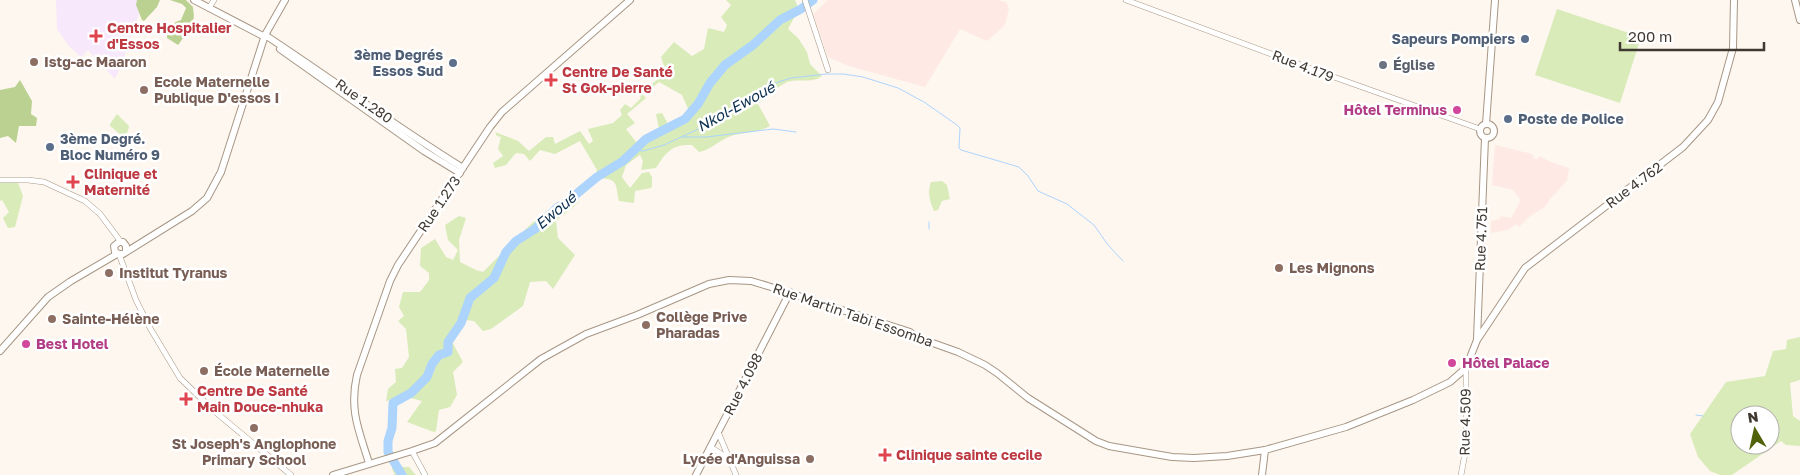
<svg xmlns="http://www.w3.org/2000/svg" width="1800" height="475" font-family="'Golos Text',sans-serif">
	<rect width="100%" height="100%" fill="#fef7ef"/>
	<g fill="#fee9e4">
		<polygon points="828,0 998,0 1006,2 1009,8 1005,25 987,41 960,29 925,87 849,66 828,57 813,14"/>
		<polygon points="1495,145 1532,154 1534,159 1538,159 1539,156 1551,162 1569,168 1567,181 1550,199 1546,206 1529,217 1519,227 1517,224 1507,230 1491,233 1491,221 1500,219 1501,216 1511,218 1521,200 1513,190 1492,185"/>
	</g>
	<polygon fill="#f8e8fb" points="56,0 144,0 122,63 115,79 88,50 81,57 68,45 57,29"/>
	<g fill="#d8ebb9" fill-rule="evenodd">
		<path d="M726 0H795C801 10 793 19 788 29L798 38 807 52 810 64 822 76C812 84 798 78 787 82 777 87 766 96 758 104L770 126C758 133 744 132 731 136 719 140 711 150 699 152L692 145C672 144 666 152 656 168L641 170 643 161 640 155 626 165 622 177 630 188 642 173 649 172 652 177V186L651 188 635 191 634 203 619 201C615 183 619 179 598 178L579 195 578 203 556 221 558 238 575 255 553 289 546 281 530 282 523 306 491 329 483 331 474 321 465 320 451 340 463 362 453 372 457 395 450 407 439 410 436 431 434 432 407 422 422 401 407 397 386 401 388 389 396 382 395 369 402 368 409 357 406 329 398 321 404 316 399 307 403 292H420L429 280V273L420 266 421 248 435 239 446 257 453 260 458 250 448 240 445 225 459 216 466 218 459 240 460 262 476 270 483 272 531 224 596 174 597 170 580 141 555 154 540 150 530 161 524 154 516 153 506 165 495 168 493 163 503 156 498 149 501 137 497 136 495 132 518 141 529 151 546 137H553L555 144 580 131 589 144 593 141 588 129 613 123 622 115 620 110 625 104 631 108 641 98 638 91 646 83 649 86 657 80 661 71 654 68 664 66 661 57 674 42 692 56 704 49 708 28 724 32 727 25 721 17 731 5ZM659 82 682 95 689 111 684 116 668 124 662 113 656 114 659 129 636 142 626 129 635 123 627 114 646 98 643 95Z"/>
		<polygon points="1557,9 1641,37 1620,103 1535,75"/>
		<path d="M117 114 129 126C128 132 127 135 121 135L110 126V124Z"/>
		<path d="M942 181 947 185 950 199 942 201 938 210 934 211C930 202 927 192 931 182Z"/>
		<polygon points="0,182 18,183 23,196 15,227 8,228 3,218 9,212 2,200 0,201"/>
		<path d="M1800 337V380L1790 383 1793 416 1800 421V446L1786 445 1781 441 1732 475H1720L1710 471 1698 457 1690 434 1726 382 1765 376 1773 351 1786 349 1787 340ZM1740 415H1770V445H1740Z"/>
		<polygon points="396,462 403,467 409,467 416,475 395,475 392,469 392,463"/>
	</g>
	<g fill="#bad191">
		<polygon points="137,0 160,0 157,7 144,21 142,20 136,5"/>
		<path d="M170 0H186L193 7C193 11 195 16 193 20 192 23 180 44 178 45L167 38V35H169C169 27 173 22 181 20L186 8 182 4Z"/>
		<polygon points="20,80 32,101 31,114 37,118 36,126 19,126 16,143 8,136 0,138 0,90 15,87"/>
	</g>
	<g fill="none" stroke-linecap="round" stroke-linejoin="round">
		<g stroke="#acd4fd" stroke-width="1">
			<polyline points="682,137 706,137 773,129 796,132"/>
			<polyline points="636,150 643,151 664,145 724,117 752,99 772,84 791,78 826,74 843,74 863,77 898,88 924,102 957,125 960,128 959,148 961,150 1019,167 1028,176 1038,191 1067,204 1094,225 1108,245 1123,261"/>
			<polyline points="929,229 929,222"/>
			<polyline points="1696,415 1703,416"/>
		</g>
		<polyline stroke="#acd4fd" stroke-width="9" points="402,475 388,452 388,441 392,428 393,403 411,393 427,377 432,364 439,355 448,352 448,342 461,323 470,298 494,278 506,252 516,241 535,229 558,207 563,205 597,177 623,161 646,139 685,119 698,104 710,83 725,65 753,45 780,20 801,9 813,0"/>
		<g stroke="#a79684" stroke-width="6">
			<g id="minor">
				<polyline points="805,0 828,70"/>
				<polyline points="1126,0 1317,71 1480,129"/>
				<polyline points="209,8 214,0"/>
				<polyline points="0,180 28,180 44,182 85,201 100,214 121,242"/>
				<polyline points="119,254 136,300 150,328 180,378 213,410 291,475"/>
				<polyline points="718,432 736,475"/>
				<polyline points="710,447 728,458"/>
				<polyline points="412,451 425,475"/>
				<polyline points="1461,475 1466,448 1466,368"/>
			</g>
		</g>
		<g stroke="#a79684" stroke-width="8">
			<g id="major">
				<polyline points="194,0 265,37"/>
				<polyline points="1795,0 1800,20"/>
				<path d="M265 35C332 79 395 126 463 168"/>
				<polyline points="280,49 424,151 460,173"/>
				<circle cx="1487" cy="131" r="7"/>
				<polyline points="1486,124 1495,0"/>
				<polyline points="126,251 126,246 123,242 119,242 114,246 115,252 119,254 123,254 192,211 207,198 221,172 265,35 285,0"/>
				<polyline points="1477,339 1485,138"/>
				<polyline points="0,351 48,297 71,281 117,254"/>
				<path d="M369 463C359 431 349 410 357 375L390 281 398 265 490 127 502 112 630 0"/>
				<polyline points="333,475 412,451 435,443 541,359 586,334 637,315 709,284 729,280 751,281 771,287 910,332 916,337 958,352 985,365 997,373 1028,398 1096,441 1109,446 1172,457 1194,458 1227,456 1265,450 1346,427 1413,400 1450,382 1466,368 1477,340 1525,268 1683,147 1708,120 1718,102 1733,48 1734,0"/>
				<polyline points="696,475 790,292"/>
				<polyline points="1262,475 1265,450"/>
			</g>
		</g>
		<use href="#minor" stroke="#fff" stroke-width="5"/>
		<use href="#major" stroke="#fff" stroke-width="6"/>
	</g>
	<g fill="#e0444e" stroke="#fff" stroke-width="2">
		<path d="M93.5 28.5h5v5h5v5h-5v5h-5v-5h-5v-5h5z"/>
		<path d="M548.5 72.5h5v5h5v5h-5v5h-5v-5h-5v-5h5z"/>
		<path d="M70.5 174.5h5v5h5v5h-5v5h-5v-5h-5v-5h5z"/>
		<path d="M183.5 391.5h5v5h5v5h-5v5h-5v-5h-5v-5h5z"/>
		<path d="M882.5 447.5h5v5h5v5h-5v5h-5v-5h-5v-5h5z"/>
	</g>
	<g fill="#5c6f8a" stroke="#fff" stroke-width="2">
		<circle cx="1525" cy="39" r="5"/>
		<circle cx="453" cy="63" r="5"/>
		<circle cx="1508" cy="119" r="5"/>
		<circle cx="50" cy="147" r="5"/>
	</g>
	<g fill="#8d6e63" stroke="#fff" stroke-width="2">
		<circle cx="34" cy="62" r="5"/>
		<circle cx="144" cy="90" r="5"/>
		<circle cx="1279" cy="268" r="5"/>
		<circle cx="109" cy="273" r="5"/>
		<circle cx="52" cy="319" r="5"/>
		<circle cx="646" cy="325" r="5"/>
		<circle cx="204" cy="371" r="5"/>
		<circle cx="254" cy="428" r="5"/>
		<circle cx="810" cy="459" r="5"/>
	</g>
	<circle fill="#6b7280" stroke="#fff" stroke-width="2" cx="1383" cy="65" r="5"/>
	<g fill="#d1479c" stroke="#fff" stroke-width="2">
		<circle cx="1457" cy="110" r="5"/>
		<circle cx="26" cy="344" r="5"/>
		<circle cx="1452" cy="363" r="5"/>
	</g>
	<g text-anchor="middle" stroke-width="5" stroke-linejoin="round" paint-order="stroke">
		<g font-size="14" font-weight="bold" fill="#be3a42" stroke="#fff" text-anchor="start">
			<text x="107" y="33">Centre Hospitalier<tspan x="107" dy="16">d'Essos</tspan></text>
			<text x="562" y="77">Centre De Santé<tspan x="562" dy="16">St Gok-pierre</tspan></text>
			<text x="84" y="179">Clinique et<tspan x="84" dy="16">Maternité</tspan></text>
			<text x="197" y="396">Centre De Santé<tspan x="197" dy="16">Main Douce-nhuka</tspan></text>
			<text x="896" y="460">Clinique sainte cecile</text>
		</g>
		<g font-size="14" font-weight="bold" fill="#4e5e75" stroke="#fff" text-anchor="end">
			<text x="1515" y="44">Sapeurs Pompiers</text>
			<text x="443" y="60">3ème Degrés<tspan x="443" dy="16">Essos Sud</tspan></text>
			<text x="1518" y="124" text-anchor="start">Poste de Police</text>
			<text x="60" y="144" text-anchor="start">3ème Degré.<tspan x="60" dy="16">Bloc Numéro 9</tspan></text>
		</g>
		<g font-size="14" font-weight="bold" fill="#785e54" stroke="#fff" text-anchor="start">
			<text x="44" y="67">Istg-ac Maaron</text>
			<text x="154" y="87">Ecole Maternelle<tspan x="154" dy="16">Publique D'essos I</tspan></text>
			<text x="1289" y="273">Les Mignons</text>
			<text x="119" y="278">Institut Tyranus</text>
			<text x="656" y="322">Collège Prive<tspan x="656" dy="16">Pharadas</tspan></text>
			<text x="62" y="324">Sainte-Hélène</text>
			<text x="214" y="376">École Maternelle</text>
			<text x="254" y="449" text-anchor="middle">St Joseph's Anglophone<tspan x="254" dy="16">Primary School</tspan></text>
			<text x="800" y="464" text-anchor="end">Lycée d'Anguissa</text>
		</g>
		<g font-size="14" font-weight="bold" fill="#5b616d" stroke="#fff" text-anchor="start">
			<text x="1393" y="70">Église</text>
		</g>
		<g font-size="14" fill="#403932" stroke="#fff">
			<text transform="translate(1303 66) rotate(21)" y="5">Rue 4.179</text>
			<text transform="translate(364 101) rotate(35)" y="5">Rue 1.280</text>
			<text transform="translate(1634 185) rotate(-37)" y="5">Rue 4.762</text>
			<text transform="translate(439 204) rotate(-56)" y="5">Rue 1.273</text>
			<text transform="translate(1481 239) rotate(-88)" y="5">Rue 4.751</text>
			<text transform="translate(853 315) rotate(19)" y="5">Rue Martin Tabi Essomba</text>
			<text transform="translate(743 384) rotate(-63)" y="5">Rue 4.098</text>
			<text transform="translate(1465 422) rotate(-89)" y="5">Rue 4.509</text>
		</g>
		<g font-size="14" font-weight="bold" fill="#b23c85" stroke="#fff" text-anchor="start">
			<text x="1447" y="115" text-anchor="end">Hôtel Terminus</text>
			<text x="36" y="349">Best Hotel</text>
			<text x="1462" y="368">Hôtel Palace</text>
		</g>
		<g font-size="15" font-style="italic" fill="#0b2f4f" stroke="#fff">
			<text transform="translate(736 107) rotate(-29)" y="5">Nkol-Ewoué</text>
			<text transform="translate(556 211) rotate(-40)" y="5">Ewoué</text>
		</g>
	</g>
	<g transform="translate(1755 430) rotate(351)"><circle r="24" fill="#ffffff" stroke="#b3b0ad"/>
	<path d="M0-4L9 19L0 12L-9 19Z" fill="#50620a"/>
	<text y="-8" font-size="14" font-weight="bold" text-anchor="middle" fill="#403932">N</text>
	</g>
	<path d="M1620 42v8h144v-8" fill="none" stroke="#403932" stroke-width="2.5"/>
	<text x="1628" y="42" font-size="15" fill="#403932" stroke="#ffffff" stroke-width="4" paint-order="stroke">200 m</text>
</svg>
